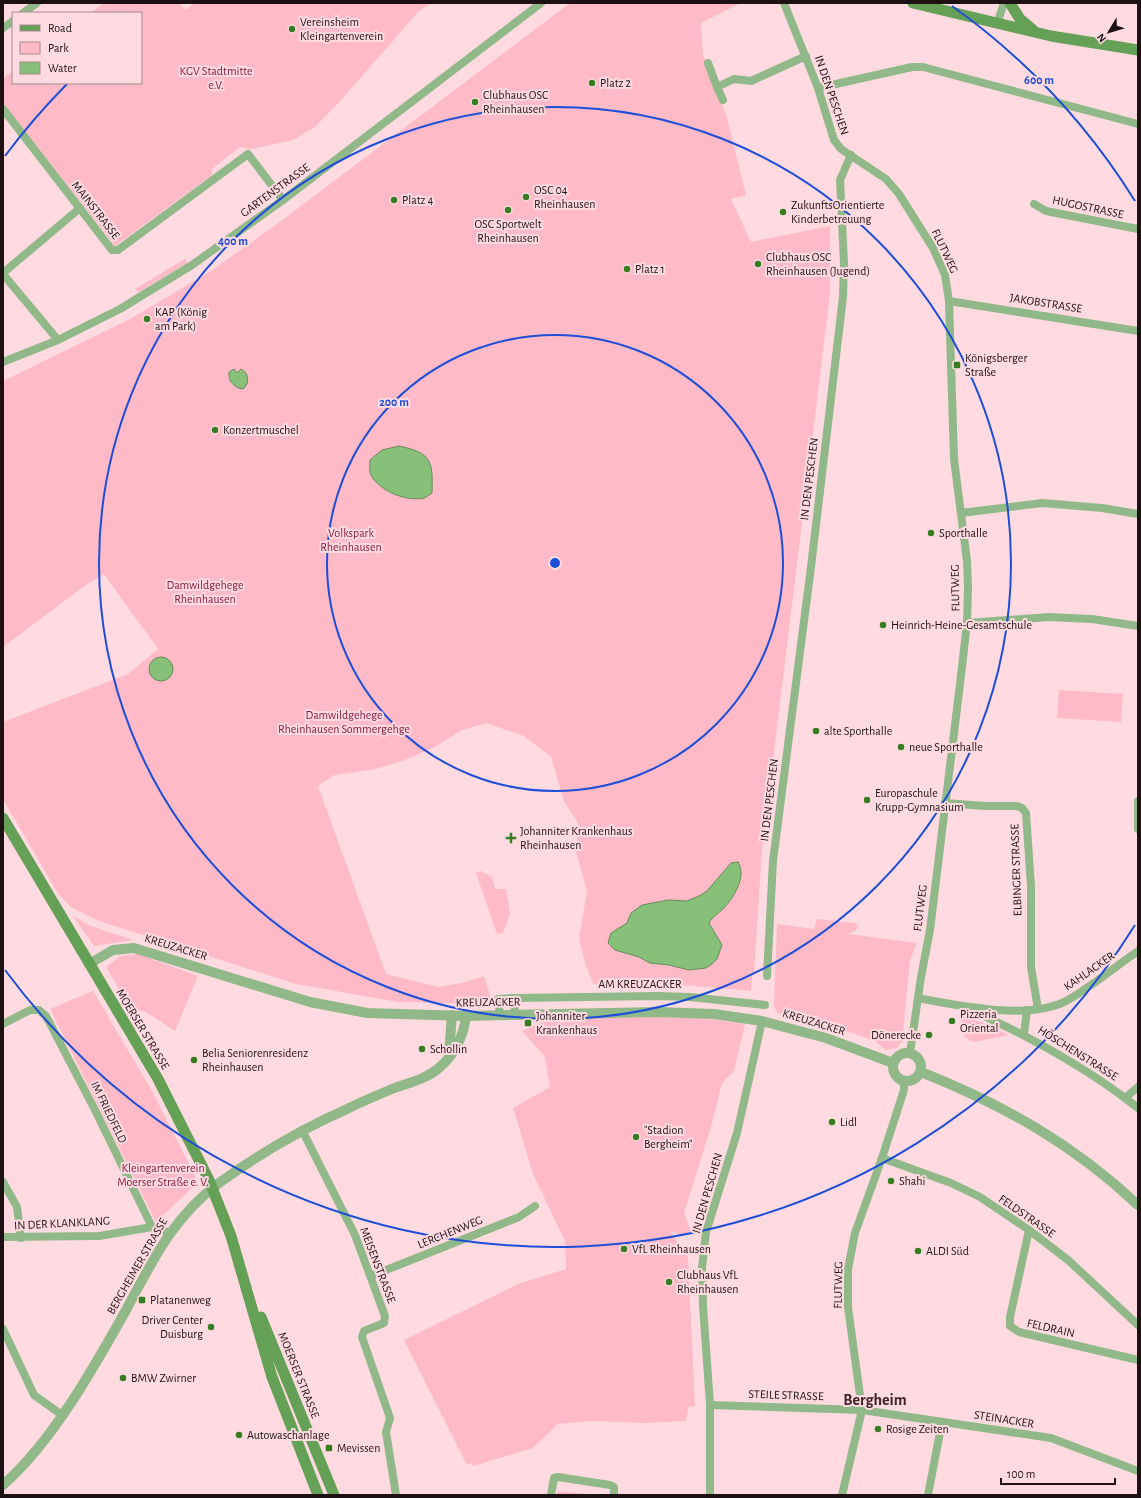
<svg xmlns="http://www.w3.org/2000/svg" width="1141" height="1498" font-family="'Alegreya Sans',sans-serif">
	<rect width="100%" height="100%" fill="#ffdbe1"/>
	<g fill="#febac7">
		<polygon points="104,3 180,3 185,10 195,3 431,3 419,11 342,99 315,127 293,140 252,149 240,147 212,169 212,175 115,246 3,103 3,78 13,71 13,83 141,83 141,13 90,13"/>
		<polygon points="570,3 741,3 701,23 703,55 727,118 746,195 731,199 751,242 830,226 830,294 762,850 754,973 752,976 751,991 672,984 593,984 586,966 579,939 587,891 576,852 578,823 564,801 551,757 524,736 486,723 462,730 433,748 402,761 376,769 334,775 318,786 386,974 438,987 462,983 484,976 493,1004 398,1002 296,984 99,921 72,908 57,892 3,799 3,722 128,674 158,649 104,574 87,584 3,647 3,381 132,318 211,271 285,218"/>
		<polygon points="185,259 187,263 139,292 135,289"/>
		<polygon points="1059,690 1123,694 1121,722 1057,718"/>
		<polygon points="481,871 492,877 495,889 506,889 510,914 503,933 497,934 476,873"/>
		<polygon points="73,916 91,926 133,940 94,946"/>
		<polygon points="817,919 855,923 858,926 856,930 848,934 917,943 910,960 902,1042 897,1048 886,1050 875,1041 855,1034 776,1012 774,1004 777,924 814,929"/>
		<polygon points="138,954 198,976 175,1031 146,1012 130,1008 106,967 120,956"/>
		<polygon points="93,991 152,1091 198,1182 156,1222 50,1009"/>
		<polygon points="960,1016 981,1022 1009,1035 973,1042 965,1037"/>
		<polygon points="658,1017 705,1018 745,1024 734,1071 722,1083 711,1127 684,1213 691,1232 681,1235 670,1231 688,1257 695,1406 688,1407 686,1421 644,1423 590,1421 558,1424 533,1448 473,1466 472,1463 467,1465 404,1340 518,1284 566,1269 565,1241 533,1174 513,1108 550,1087 545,1057 522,1031 553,1018"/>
		<polygon points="557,1491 598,1495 557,1495"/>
	</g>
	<g fill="#86c079" stroke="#668c5a">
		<path d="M234 369 237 373 241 369C249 373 250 383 243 389 234 388 228 381 229 372Z"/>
		<path d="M399 446C432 453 433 461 432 493 430 494 427 497 424 498 407 502 379 491 371 475 369 472 370 464 370 460L382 450Z"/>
		<circle cx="161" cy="669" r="12"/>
		<path d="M738 862C747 876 734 897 724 908 719 913 712 917 709 923L722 945 717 959 712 964 706 968 689 970 669 965 650 963 639 957 615 950 608 943 611 933 627 923 631 913 642 905 668 900 687 901 699 896 707 891 731 863Z"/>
	</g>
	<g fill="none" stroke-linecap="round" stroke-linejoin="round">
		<g stroke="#91b888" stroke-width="8">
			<polyline points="784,3 818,88 834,140 841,149 886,179 899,194 933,248 945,275 949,301 954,459 967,561 968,586 967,623 960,684 930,930 921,977 910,1053"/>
			<polyline points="23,13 37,3"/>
			<polyline points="997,24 1004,3"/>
			<polyline points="3,28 13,21"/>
			<polyline points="708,63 717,87 734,79 751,81 806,56"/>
			<polyline points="717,87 723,100"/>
			<polyline points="818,88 912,67 923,67 1138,124"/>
			<polyline points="3,109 112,250 118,250 248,154 283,200"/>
			<polyline points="1034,204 1046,211 1138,229"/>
			<polyline points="3,273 80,208"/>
			<polyline points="3,274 58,340"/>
			<polyline points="949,301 1138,331"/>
			<polyline points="3,362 58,340 120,309 192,265 283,200 541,3"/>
			<polyline points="961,513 1042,503 1102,508 1138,514"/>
			<polyline points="967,623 1049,617 1092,619 1138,626"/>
			<polyline points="1138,801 1138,829"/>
			<polyline points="945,803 985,806 1017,806 1022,808 1026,813 1031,886 1031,967 1038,1009"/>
			<polyline points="767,976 773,861 811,567 843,297 844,263 840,180 851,155"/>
			<polyline points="514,998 515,1014"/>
			<path d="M918 998C959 1006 1031 1021 1068 1000 1092 986 1115 967 1138 951"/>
			<path d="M980 1008V1014C1036 1040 1090 1070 1138 1108"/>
			<polyline points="500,1015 498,999 514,998 657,996 690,997 765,1005"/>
			<polyline points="3,1024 30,1010 39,1010 46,1016 96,1112 152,1227"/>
			<polyline points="1024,1034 1027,1010"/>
			<polyline points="1125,1098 1138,1087"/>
			<polyline points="302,1130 355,1235 385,1316 384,1323 364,1331 362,1337 390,1418 386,1432 396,1495"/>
			<polyline points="882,1158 951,1183 980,1197 1029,1230 1068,1260 1138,1325"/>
			<polyline points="3,1182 17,1207 21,1238"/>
			<polyline points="1029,1230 1010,1317 1010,1326 1019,1332 1138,1360"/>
			<polyline points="3,1237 99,1236 152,1227 162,1229 169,1234"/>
			<polyline points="371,1276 519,1217 535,1206"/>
			<polyline points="3,1329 34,1395 62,1415"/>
			<polyline points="710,1405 862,1410 1051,1438 1138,1471"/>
			<polyline points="551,1495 554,1478 558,1477 610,1485 614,1487 614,1495"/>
			<polyline points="710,1495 710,1405 703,1306 702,1268 706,1232 737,1133 762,1021"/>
			<polyline points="842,1495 862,1410 848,1307 848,1269 855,1233 882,1158 904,1090 904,1081"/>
			<polyline points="928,1495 942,1422"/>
		</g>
		<g stroke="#91b888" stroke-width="10">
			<polyline points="89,964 113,950 134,948 310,1002 367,1013 466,1016 657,1012 714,1014 762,1021 826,1038 893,1063"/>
			<circle cx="907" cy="1067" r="14"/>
			<polyline points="449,1053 452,1015"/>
			<path d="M921 1072C1004 1105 1073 1144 1138 1205"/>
			<path d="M3 1485C52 1442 93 1369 125 1312 152 1262 172 1218 219 1183 259 1154 302 1129 347 1109 363 1101 380 1094 397 1087 412 1082 428 1078 440 1067 455 1054 464 1035 466 1016"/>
		</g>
		<g stroke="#65a057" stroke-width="11">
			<polyline points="913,3 1051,36 1138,50"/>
			<polyline points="1010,3 1020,19 1033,30"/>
			<polyline points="3,818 158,1079 209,1180 231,1236 272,1377 318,1495"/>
			<polyline points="261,1317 334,1495"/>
		</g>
	</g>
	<g fill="none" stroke="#1d4ed8" stroke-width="2">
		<circle cx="555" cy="563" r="228"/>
		<circle cx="555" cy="563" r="456"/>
		<path d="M1135 925A684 684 0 0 1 5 970M5 156A684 684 0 0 1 67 84M952 6A684 684 0 0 1 1135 201"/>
	</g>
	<g fill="#367d22" stroke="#ffdbe1" stroke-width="1.5">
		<circle cx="292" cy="29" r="4"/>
		<circle cx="592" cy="83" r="4"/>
		<circle cx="475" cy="102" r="4"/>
		<circle cx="526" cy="197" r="4"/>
		<circle cx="394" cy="200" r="4"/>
		<circle cx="508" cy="210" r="4"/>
		<circle cx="783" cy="212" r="4"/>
		<circle cx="758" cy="264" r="4"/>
		<circle cx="627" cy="269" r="4"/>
		<circle cx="147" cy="319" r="4"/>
		<rect x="953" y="361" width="8" height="8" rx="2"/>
		<circle cx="215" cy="430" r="4"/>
		<circle cx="931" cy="533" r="4"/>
		<circle cx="883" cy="625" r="4"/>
		<circle cx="816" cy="731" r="4"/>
		<circle cx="901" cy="747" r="4"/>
		<circle cx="867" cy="800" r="4"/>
		<path d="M509 832h4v4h4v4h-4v4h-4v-4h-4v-4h4z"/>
		<circle cx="952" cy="1021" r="4"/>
		<rect x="524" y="1019" width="8" height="8" rx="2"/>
		<circle cx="929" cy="1035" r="4"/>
		<circle cx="422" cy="1049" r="4"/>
		<circle cx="194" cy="1060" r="4"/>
		<circle cx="832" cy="1122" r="4"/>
		<circle cx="636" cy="1137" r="4"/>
		<circle cx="891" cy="1181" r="4"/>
		<circle cx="624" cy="1249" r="4"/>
		<circle cx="918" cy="1251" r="4"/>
		<circle cx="669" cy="1282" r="4"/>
		<rect x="138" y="1296" width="8" height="8" rx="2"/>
		<circle cx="211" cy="1327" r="4"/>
		<circle cx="123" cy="1378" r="4"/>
		<circle cx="878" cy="1429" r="4"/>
		<circle cx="239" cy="1435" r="4"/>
		<rect x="325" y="1444" width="8" height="8" rx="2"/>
	</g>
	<g text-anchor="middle" stroke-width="4" stroke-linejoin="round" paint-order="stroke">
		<g font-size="12" fill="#1d1113" stroke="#ffdbe1" text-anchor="start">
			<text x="300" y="26">Vereinsheim<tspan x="300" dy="14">Kleingartenverein</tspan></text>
			<text x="600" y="87">Platz 2</text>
			<text x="483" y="99">Clubhaus OSC<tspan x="483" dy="14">Rheinhausen</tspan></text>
			<text x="534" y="194">OSC 04<tspan x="534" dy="14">Rheinhausen</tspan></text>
			<text x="402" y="204">Platz 4</text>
			<text x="791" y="209">ZukunftsOrientierte<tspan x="791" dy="14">Kinderbetreuung</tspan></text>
			<text x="508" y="228" text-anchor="middle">OSC Sportwelt<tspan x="508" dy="14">Rheinhausen</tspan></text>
			<text x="766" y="261">Clubhaus OSC<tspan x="766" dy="14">Rheinhausen (Jugend)</tspan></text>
			<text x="635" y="273">Platz 1</text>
			<text x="155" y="316">KAP (König<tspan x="155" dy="14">am Park)</tspan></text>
			<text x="965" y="362">Königsberger<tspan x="965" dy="14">Straße</tspan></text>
			<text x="223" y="434">Konzertmuschel</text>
			<text x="939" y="537">Sporthalle</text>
			<text x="891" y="629">Heinrich-Heine-Gesamtschule</text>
			<text x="824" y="735">alte Sporthalle</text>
			<text x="909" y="751">neue Sporthalle</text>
			<text x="875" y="797">Europaschule<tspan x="875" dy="14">Krupp-Gymnasium</tspan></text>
			<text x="520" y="835">Johanniter Krankenhaus<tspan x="520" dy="14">Rheinhausen</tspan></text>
			<text x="960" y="1018">Pizzeria<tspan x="960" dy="14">Oriental</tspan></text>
			<text x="536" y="1020">Johanniter<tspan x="536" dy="14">Krankenhaus</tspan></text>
			<text x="921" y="1039" text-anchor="end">Dönerecke</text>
			<text x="430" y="1053">Schollin</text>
			<text x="202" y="1057">Belia Seniorenresidenz<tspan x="202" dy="14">Rheinhausen</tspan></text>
			<text x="840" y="1126">Lidl</text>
			<text x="644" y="1134">"Stadion<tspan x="644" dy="14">Bergheim"</tspan></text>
			<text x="899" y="1185">Shahi</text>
			<text x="632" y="1253">VfL Rheinhausen</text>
			<text x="926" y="1255">ALDI Süd</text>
			<text x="677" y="1279">Clubhaus VfL<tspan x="677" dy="14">Rheinhausen</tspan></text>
			<text x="150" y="1304">Platanenweg</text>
			<text x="203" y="1324" text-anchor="end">Driver Center<tspan x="203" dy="14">Duisburg</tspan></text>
			<text x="131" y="1382">BMW Zwirner</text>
			<text x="886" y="1433">Rosige Zeiten</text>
			<text x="247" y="1439">Autowaschanlage</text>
			<text x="337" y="1452">Mevissen</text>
		</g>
		<g font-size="12" fill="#881a3f" stroke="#ffdbe1">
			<text x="216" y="75">KGV Stadtmitte<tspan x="216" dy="14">e.V.</tspan></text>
			<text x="351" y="537">Volkspark<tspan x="351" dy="14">Rheinhausen</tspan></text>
			<text x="205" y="589">Damwildgehege<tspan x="205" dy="14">Rheinhausen</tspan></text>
			<text x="344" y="719">Damwildgehege<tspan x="344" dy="14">Rheinhausen Sommergehge</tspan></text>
			<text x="163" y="1172">Kleingartenverein<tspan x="163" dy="14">Moerser Straße e. V.</tspan></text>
		</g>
		<g font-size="12" fill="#1d1113" stroke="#ffdbe1">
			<text transform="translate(832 95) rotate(71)" y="4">IN DEN PESCHEN</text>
			<text transform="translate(275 190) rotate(-36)" y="4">GARTENSTRASSE</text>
			<text transform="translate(1088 207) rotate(12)" y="4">HUGOSTRASSE</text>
			<text transform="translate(96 210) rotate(52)" y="4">MAINSTRASSE</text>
			<text transform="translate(945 251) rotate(65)" y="4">FLUTWEG</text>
			<text transform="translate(1046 303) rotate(9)" y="4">JAKOBSTRASSE</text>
			<text transform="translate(809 479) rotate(-83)" y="4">IN DEN PESCHEN</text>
			<text transform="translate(955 588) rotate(-91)" y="4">FLUTWEG</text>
			<text transform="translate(769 800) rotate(-83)" y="4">IN DEN PESCHEN</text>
			<text transform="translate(1016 870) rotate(-92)" y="4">ELBINGER STRASSE</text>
			<text transform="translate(920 908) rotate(-83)" y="4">FLUTWEG</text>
			<text transform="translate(176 947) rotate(17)" y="4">KREUZACKER</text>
			<text transform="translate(1089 971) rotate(-35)" y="4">KAHLACKER</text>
			<text x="640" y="988">AM KREUZACKER</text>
			<text transform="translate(488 1002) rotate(-1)" y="4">KREUZACKER</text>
			<text transform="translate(814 1022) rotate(17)" y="4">KREUZACKER</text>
			<text transform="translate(143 1029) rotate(59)" y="4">MOERSER STRASSE</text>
			<text transform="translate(1078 1053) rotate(32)" y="4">HÖSCHENSTRASSE</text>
			<text transform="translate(109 1112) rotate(64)" y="4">IM FRIEDFELD</text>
			<text transform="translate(707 1193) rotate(-74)" y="4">IN DEN PESCHEN</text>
			<text transform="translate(1027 1216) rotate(35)" y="4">FELDSTRASSE</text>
			<text transform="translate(62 1223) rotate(-3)" y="4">IN DER KLANKLANG</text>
			<text transform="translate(450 1232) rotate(-22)" y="4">LERCHENWEG</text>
			<text transform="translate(378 1265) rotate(69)" y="4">MEISENSTRASSE</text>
			<text transform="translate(137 1266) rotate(-60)" y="4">BERGHEIMER STRASSE</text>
			<text transform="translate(838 1285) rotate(-89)" y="4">FLUTWEG</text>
			<text transform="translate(1051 1328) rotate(13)" y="4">FELDRAIN</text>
			<text transform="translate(299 1375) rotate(68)" y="4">MOERSER STRASSE</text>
			<text transform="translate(786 1395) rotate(2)" y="4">STEILE STRASSE</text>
			<text transform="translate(1004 1419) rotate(9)" y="4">STEINACKER</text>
		</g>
		<g font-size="16" font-weight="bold" fill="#3e2429" stroke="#ffdbe1">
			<text x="875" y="1405">Bergheim</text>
		</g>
	</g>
	<circle cx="555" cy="563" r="6" fill="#1d4ed8" stroke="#ffdbe1" stroke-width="2"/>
	<g font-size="12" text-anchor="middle" font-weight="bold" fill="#1d4ed8" stroke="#ffdbe1" stroke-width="4" stroke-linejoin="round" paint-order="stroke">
		<text x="1039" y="84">600 m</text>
		<text x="233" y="245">400 m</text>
		<text x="394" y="406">200 m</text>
	</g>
	<rect width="1141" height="1498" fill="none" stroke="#1d1113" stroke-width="8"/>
	<rect x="12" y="12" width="130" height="72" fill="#ffdbe1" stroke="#a58a8f"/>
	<rect x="20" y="25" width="20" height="6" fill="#65a057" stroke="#a58a8f"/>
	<text x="48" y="32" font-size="12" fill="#1d1113">Road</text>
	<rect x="20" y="42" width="20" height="12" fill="#febac7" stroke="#a58a8f"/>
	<text x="48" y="52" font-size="12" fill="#1d1113">Park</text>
	<rect x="20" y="62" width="20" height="12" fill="#86c079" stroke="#a58a8f"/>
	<text x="48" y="72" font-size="12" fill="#1d1113">Water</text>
	<g transform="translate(1109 32) rotate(232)" stroke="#ffdbe1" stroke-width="3" paint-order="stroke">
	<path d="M0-3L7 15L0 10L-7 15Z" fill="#1d1113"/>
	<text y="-6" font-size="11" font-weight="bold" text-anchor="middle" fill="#1d1113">N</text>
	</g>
	<path d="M1001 1478v6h114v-6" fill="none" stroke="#1d1113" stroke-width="2"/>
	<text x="1007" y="1478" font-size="12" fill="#1d1113" stroke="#ffdbe1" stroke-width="3" paint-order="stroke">100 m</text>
</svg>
